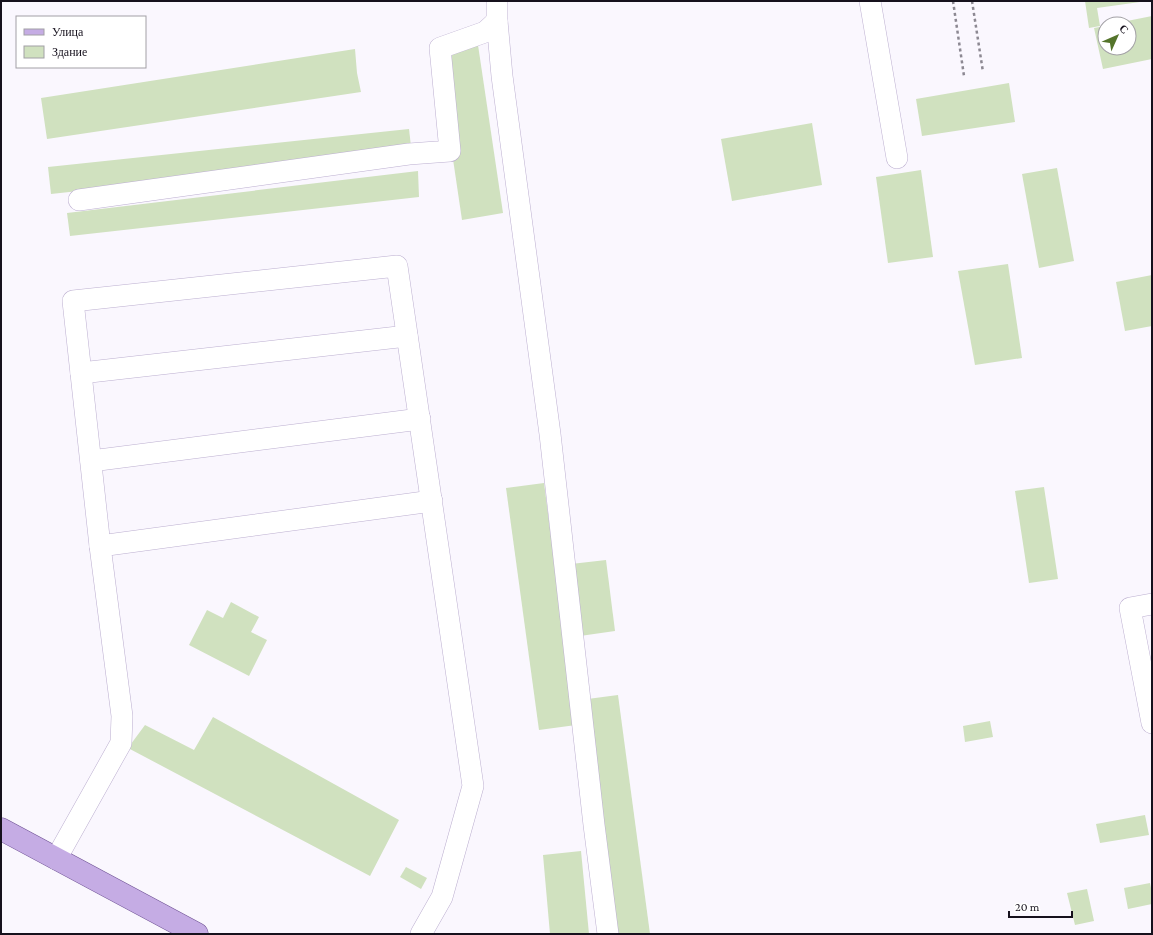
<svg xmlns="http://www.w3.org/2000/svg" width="1153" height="935" font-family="'Crimson Pro',serif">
	<rect width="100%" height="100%" fill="#faf7fe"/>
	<g fill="#d0e1bf">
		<polygon points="1085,1 1140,1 1140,2 1097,8 1100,26 1089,28"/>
		<polygon points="1152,16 1152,59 1103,69 1094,28 1105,26 1105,48 1129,48 1129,24 1117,23"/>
		<polygon points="478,45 503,213 462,220 437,51"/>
		<polygon points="355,49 357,73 361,92 47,139 41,98"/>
		<polygon points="1009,83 1015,122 922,136 916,99"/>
		<polygon points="812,123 822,185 732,201 721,139"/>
		<polygon points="409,129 412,155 51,194 48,167"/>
		<polygon points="1057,168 1074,261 1039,268 1022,174"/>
		<polygon points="921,170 933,257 888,263 876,177"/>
		<polygon points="418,171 419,197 70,236 67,213"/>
		<polygon points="1008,264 1022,358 975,365 958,271"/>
		<polygon points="1152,275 1152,326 1125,331 1116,282"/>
		<polygon points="544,483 576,725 539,730 506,488"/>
		<polygon points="1044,487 1058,579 1029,583 1015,491"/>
		<polygon points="606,560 615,631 580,636 571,564"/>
		<polygon points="231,602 259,617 251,632 267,640 249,676 189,645 207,610 223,618"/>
		<polygon points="618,695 650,934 611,934 580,700"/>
		<polygon points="213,717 399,820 370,876 128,748 145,725 194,750"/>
		<polygon points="990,721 993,737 965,742 963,726"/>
		<polygon points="1145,815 1149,835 1100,843 1096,824"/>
		<polygon points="581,851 589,934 550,934 543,855"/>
		<polygon points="406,867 427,878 421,889 400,877"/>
		<polygon points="1150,883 1152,893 1152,904 1128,909 1124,888"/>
		<polygon points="1087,889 1094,921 1075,925 1067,893"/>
	</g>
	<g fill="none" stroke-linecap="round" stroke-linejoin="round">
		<g stroke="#bcafd0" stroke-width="22">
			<g id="minor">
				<polyline points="497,1 497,21 502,76 550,434 594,825 608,934"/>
				<polyline points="870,1 897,158"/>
				<polyline points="79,200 409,154 450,151 440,48 485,32 497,21"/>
				<polyline points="81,373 407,336"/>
				<polyline points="91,461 420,419"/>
				<polyline points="100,546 432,501"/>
				<polyline points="1152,604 1130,608 1152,723"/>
				<polyline points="56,859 121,743 122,716 100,546 73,301 397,266 473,786 442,897 421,934"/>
			</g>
		</g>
		<g stroke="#6e5293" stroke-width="23">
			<polyline id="major" points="1,829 197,934"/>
		</g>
		<g stroke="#8c8892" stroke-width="2.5" stroke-dasharray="3 3" stroke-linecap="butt">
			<polyline points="953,1 964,76"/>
			<polyline points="972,1 983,72"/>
		</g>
		<use href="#minor" stroke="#fff" stroke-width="21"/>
		<use href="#major" stroke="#c5ace4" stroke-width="22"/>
	</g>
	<rect width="1153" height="935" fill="none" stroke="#16111d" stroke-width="4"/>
	<rect x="16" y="16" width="130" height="52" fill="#ffffff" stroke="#a2a0a5"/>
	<rect x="24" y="29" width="20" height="6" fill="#c5ace4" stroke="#a2a0a5"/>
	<text x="52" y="36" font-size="12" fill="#16111d">Улица</text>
	<rect x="24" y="46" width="20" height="12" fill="#d0e1bf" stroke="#a2a0a5"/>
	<text x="52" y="56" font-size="12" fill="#16111d">Здание</text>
	<g transform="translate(1117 36) rotate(45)"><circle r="19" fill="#ffffff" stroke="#a2a0a5"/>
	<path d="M0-3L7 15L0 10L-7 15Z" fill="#54742b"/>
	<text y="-6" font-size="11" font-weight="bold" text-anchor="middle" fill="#16111d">С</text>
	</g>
	<path d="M1009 911v6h63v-6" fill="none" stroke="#16111d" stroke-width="2"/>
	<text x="1015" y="911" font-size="12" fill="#16111d" stroke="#ffffff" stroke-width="3" paint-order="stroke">20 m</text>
</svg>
